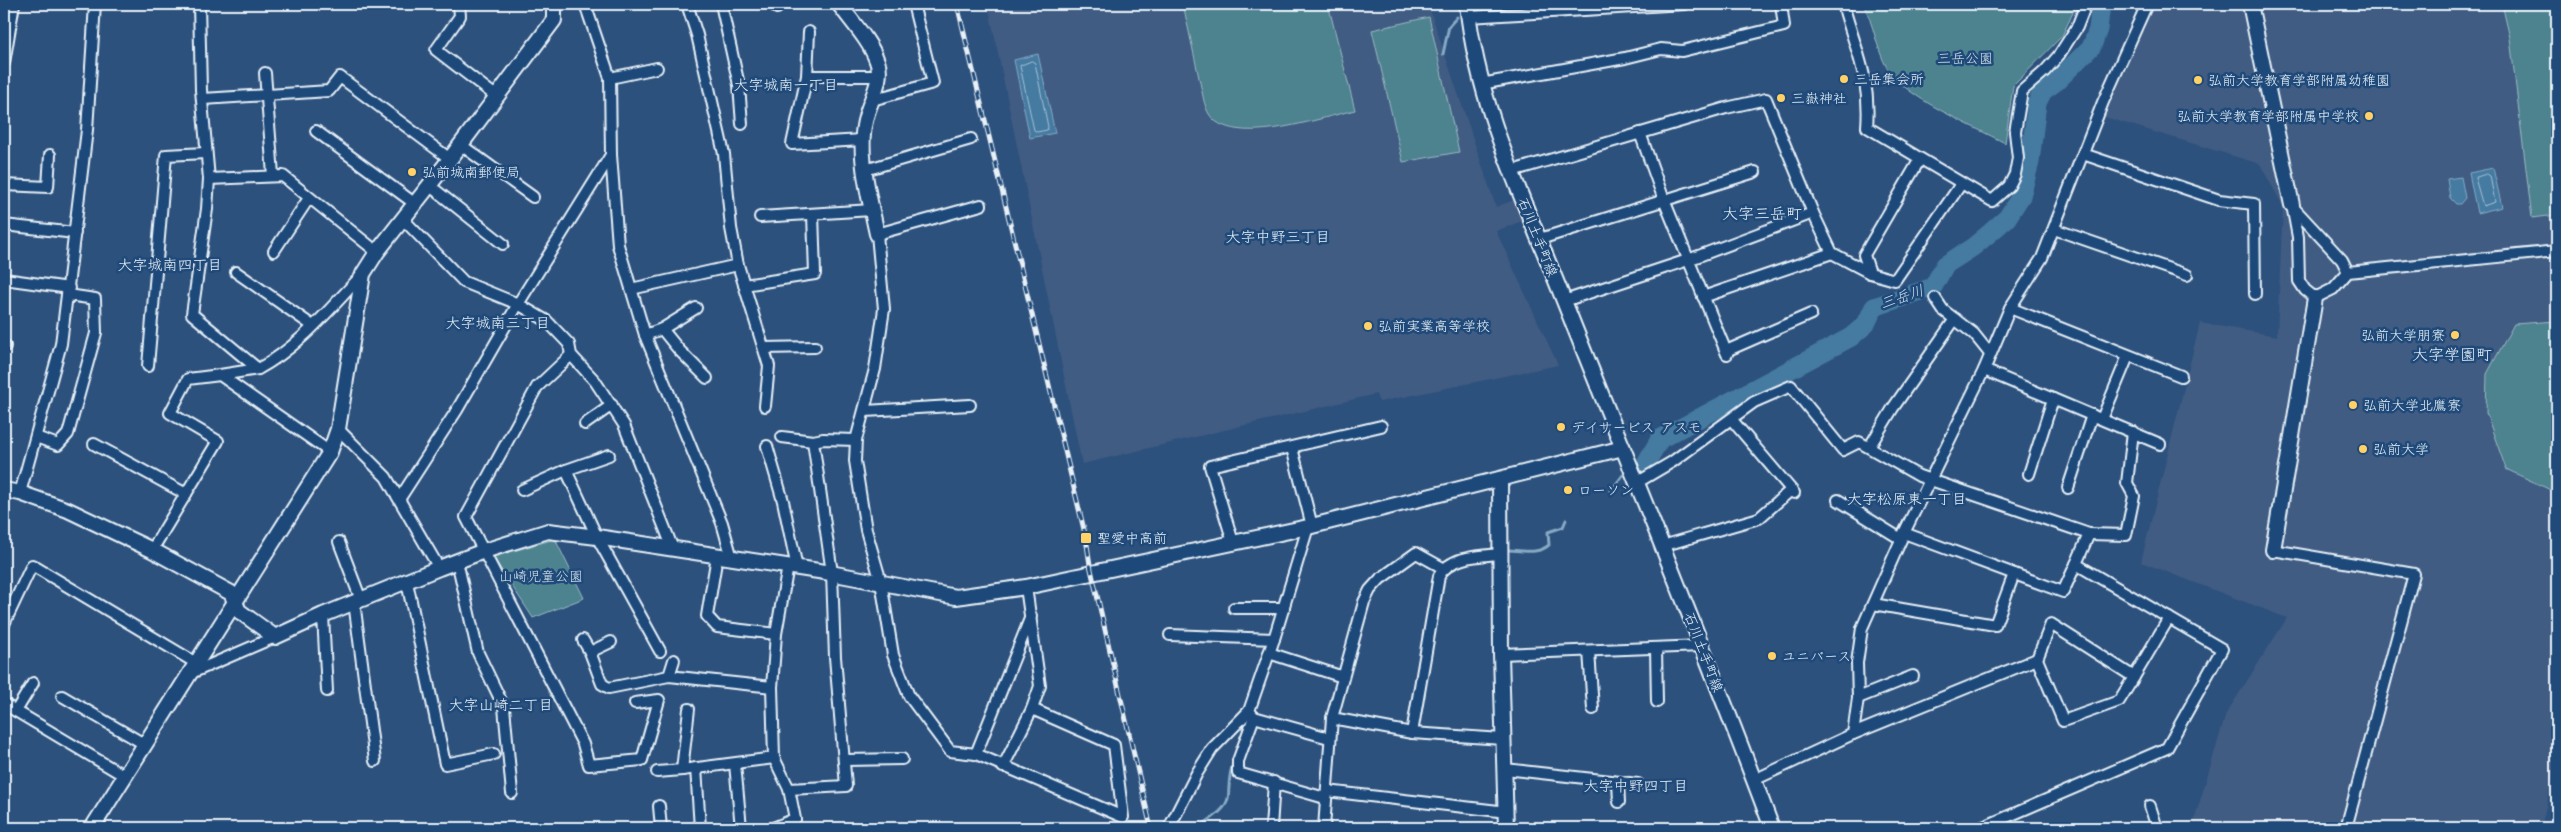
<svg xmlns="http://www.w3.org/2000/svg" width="2561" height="832" font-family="'Architects Daughter','Klee One',sans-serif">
	<rect width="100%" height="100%" fill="#2d517d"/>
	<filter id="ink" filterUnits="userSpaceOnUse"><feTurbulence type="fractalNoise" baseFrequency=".02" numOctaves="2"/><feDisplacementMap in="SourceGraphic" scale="10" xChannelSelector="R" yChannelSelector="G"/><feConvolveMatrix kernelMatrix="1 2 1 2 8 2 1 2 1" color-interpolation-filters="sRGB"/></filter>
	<g filter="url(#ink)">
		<g fill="#415c83">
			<polygon points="988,4 1371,4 1373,11 1404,4 1428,4 1496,207 1514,200 1522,221 1496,231 1558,365 1379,402 1376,394 1082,464"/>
			<polygon points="2152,4 2557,4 2557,760 2541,828 2192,828 2226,714 2287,618 2141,562 2200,323 2277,336 2283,206 2260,164 2105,117"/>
		</g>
		<g fill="#4e828f" stroke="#9bbac4">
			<path d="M1183 4H1328L1355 110C1320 118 1245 144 1215 121 1208 115 1206 108 1204 101Z"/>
			<path d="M1863 4H2077L2062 36 2013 86 2005 143C1973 126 1905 98 1887 68 1876 48 1874 24 1863 4Z"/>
			<polygon points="2502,4 2557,4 2557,215 2532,218 2510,38"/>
			<polygon points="1429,17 1459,152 1403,162 1372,30"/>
			<polygon points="2557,321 2557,493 2506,469 2486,413 2487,374 2514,324"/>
			<polygon points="555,539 584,598 533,618 493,557"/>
		</g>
		<g fill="#447aa1" stroke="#86aac4">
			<polygon points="1038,54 1055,133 1030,138 1014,60"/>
			<polygon points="2493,168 2502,207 2477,213 2469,173"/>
			<polygon points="2461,177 2465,198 2460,204 2456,204 2450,198 2447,179"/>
		</g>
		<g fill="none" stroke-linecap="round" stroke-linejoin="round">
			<g stroke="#a6c1d5" stroke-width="1">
				<polygon points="1032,61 1035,63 1048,127 1047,130 1037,132 1034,130 1020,66"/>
				<polygon points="2487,174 2490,176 2495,202 2483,206 2475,178"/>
			</g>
			<g stroke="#86aac4" stroke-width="3">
				<polyline points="1475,12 1504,9 1505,4"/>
				<polyline points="1443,54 1449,26 1457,17"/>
				<polyline points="1635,471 1643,468"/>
				<polyline points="1611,491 1623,475 1629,473"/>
				<path d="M1508 550C1523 550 1537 555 1549 545L1548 532 1563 527 1566 520"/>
				<polyline points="1473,552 1492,549"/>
				<path d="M1197 828C1246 798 1219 798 1235 757"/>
			</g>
			<polyline stroke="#447aa1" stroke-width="19" points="1643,468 1660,439 1851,337 1866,324 1874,307 1933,287 1945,265 1973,247 1991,232 2007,218 2021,196 2030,162 2037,103 2043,91 2057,81 2092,46 2098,29 2101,4"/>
			<g stroke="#e8f1f8" stroke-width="14">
				<g id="street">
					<path d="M199 4 201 90 209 179 207 209 192 314 258 369C300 347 331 307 363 274"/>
					<polyline points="459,4 460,16 436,50 497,97"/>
					<polyline points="585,4 610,78 611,155 618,245 645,335 722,523 732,558"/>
					<polyline points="687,4 697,35 724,154 731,228 738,265 769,366 765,406"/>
					<polyline points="721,4 739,85 742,124"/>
					<polyline points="775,4 777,8"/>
					<path d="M1843 4C1855 49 1871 77 1867 127L1992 201 2009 186 2015 174 2018 158 2015 132 2022 91 2045 71 2059 55 2077 27 2086 4"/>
					<polyline points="1468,17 1684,4"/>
					<polyline points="809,32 807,76 792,144 863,140"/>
					<polyline points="4,63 14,4"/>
					<polyline points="265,73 273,175"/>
					<polyline points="807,76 878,76"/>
					<polyline points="610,78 657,68"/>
					<polyline points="1481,84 1625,58 1661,49 1682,51 1784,26 1781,4"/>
					<polyline points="203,99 329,91 340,77 450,159"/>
					<polyline points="872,100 933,83 913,4"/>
					<polyline points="316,131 414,203"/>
					<polyline points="1640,133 1664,200 1727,354"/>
					<polyline points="461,145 533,197"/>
					<polyline points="2083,154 2219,200 2254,204 2255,294"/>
					<polyline points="865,170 971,139"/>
					<polyline points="1512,171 1726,108 1766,99 1813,213 1688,260 1564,301"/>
					<polyline points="209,179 283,176 377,252"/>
					<polyline points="4,185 48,187 50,155"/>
					<polyline points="429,185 503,244"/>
					<polyline points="2292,205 2298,237 2299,281 2305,290 2315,298 2333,289 2348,272 2557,251"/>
					<polyline points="2292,206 2342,260 2348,272"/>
					<polyline points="1813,213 1832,253 1870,273 1895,280 1961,184"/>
					<polyline points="760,217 872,210"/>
					<polyline points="403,219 464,282 518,304 547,321 569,344 571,355 595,381 624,425 673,549"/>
					<polyline points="4,225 75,233"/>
					<polyline points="2054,229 2187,275"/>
					<polyline points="1540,239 1755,172"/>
					<polyline points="274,251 309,198"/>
					<polyline points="236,272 313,326"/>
					<polyline points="1870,273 1864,255 1920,159"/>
					<polyline points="4,279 69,288"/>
					<polyline points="744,285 815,274 813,214"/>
					<polyline points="631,289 738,265"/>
					<polyline points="1703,297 1832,253"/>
					<polyline points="1935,298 1943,310 1974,334 1990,354"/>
					<polyline points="2010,308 2181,376"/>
					<polyline points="662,329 679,350 707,378"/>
					<polyline points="645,335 662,329 696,308"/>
					<polyline points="4,345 5,346"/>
					<polyline points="764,348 815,347"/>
					<polyline points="1726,351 1811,314"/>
					<polyline points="571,355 537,387 466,517 583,744 589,765 642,760 659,700 635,703"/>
					<polyline points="148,366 166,155 206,153"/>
					<polyline points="1984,370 2160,444"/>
					<polyline points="220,375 258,369"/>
					<polyline points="865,411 970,405"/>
					<polyline points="2102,419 2128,356"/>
					<polyline points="1732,420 1794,493"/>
					<polyline points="585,424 612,405"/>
					<polyline points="338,429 386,477 439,568"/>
					<polyline points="36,437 58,445 68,434 96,333 95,299 68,295"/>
					<polyline points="782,437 813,441"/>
					<polyline points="94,444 186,494"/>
					<polyline points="767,446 783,501 797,568"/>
					<polyline points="1870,446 1893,408 1955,319"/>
					<polyline points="1292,448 1312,526"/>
					<polyline points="566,470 597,537 660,651"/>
					<polyline points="2029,474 2053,399"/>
					<polyline points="1638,482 1672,462 1754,402 1791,386 1843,450 1859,442 1919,476 2089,534 2076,564 2222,649 2167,748 1981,828"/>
					<polyline points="2068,488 2092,415"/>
					<polyline points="522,490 566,470 609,455"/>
					<polyline points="20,493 61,344 87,130 95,4"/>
					<polyline points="400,498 457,410 518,304 611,155"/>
					<polyline points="1838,500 1901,539"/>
					<polyline points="1904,533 2063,592 2076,564"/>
					<polyline points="2089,534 2126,535 2134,496 2127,483 2133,432"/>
					<polyline points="339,542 361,600"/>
					<polyline points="1233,542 1210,466 1381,426"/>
					<polyline points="1662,546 1759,518 1791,490"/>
					<polyline points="152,550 218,441 170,413 188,379 220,375 330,452"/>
					<polyline points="2273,550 2414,574 2346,828"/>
					<polyline points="717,556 707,616 717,627 776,634"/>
					<polyline points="457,561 478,653 504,707 512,793"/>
					<polyline points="1443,568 1416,553 1380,579 1370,590 1364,602 1332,718 1412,733 1503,739"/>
					<polyline points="407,582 445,764 494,754"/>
					<polyline points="354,602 375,761"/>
					<polyline points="1873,604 1995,625 2014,574"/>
					<polyline points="1234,608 1284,608"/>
					<polyline points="323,615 327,691"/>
					<polyline points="1031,616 976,754 1123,817 1114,745 1032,709"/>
					<polyline points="4,624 32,565 196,663"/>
					<polygon points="2051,624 2134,677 2119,701 2063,721 2037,659"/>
					<polyline points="1170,635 1274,639"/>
					<polyline points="583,640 590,652 602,684 609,688 669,676 772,687"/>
					<polyline points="1656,648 1657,702"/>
					<polyline points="1589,651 1593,709"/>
					<polyline points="590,652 611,642"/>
					<polyline points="1269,653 1343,677"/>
					<polyline points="1501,654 1702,646"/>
					<polyline points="189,674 275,637"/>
					<polyline points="669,676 674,660"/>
					<polyline points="2134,677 2169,618"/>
					<polyline points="62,696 144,744"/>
					<polyline points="1858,698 1913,676"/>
					<polyline points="4,704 123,775"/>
					<polyline points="689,709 682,770 774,758"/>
					<polyline points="16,711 33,683"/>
					<polyline points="1249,711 1254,717 1238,761 1238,773 1325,798"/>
					<polyline points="1254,717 1329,738"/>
					<path d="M1412 733 1439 576C1450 556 1479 556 1500 554"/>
					<polyline points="1853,734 2037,659"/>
					<polyline points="976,754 950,751 909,696 893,655 881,582 866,530 855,461 856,440 875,369 884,309 877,234 981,205"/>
					<polyline points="845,760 902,759"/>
					<polyline points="735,764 741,828"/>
					<polyline points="1003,767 1032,709 1040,686 1026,587"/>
					<polyline points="696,768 700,828"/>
					<polyline points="1505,769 1638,784"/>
					<polyline points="657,772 682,770"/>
					<polyline points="1754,780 1853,734 1858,698 1857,663 1862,628 1904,533 1984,370 2010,308 2042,258 2103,102 2147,4"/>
					<polyline points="1618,782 1619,802"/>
					<polyline points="789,789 846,786 835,657 832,573 813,441 823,439 856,440"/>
					<polyline points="1327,791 1507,812"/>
					<polyline points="659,806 661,828"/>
					<polyline points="2150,806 2157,828"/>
					<polyline points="773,828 795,819 789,789 774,758 772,687 776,634 788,566"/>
					<polyline points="1169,828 1197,773 1212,749 1249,711 1274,639 1308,527"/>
					<polyline points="1271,828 1274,782"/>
					<polyline points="1324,828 1332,718"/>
				</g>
			</g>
			<g stroke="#e8f1f8" stroke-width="18">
				<g id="secondary">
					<path d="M839 4C852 22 870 41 877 61 884 79 870 100 866 117 856 151 870 200 877 234"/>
					<path d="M1467 4C1478 109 1526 204 1564 301 1634 477 1706 651 1772 828"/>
					<polyline points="2250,4 2292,205"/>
					<polyline points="1500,479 1501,654 1506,828"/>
					<polyline points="4,490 20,493 68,510 152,550 231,593 239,611 275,637 323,615 439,568 484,551 548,531 597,537 825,572 956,597 1026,587 1308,527 1623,448"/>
					<polyline points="2273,550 2315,298"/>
					<polyline points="92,828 330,452 338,429 363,274 377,252 450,159 554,20 554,4"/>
				</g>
			</g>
			<use href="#street" stroke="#1f4a7a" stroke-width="10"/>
			<use href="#secondary" stroke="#1f4a7a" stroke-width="14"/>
			<g stroke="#e8f1f8" stroke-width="5">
				<polyline id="rail" points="957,4 1086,538 1090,565 1151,828"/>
			</g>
			<use href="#rail" stroke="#1f4a7a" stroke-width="3" stroke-dasharray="9" stroke-linecap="butt"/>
		</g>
	</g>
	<g fill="#ffd166" stroke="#1f4a7a" stroke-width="2">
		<circle cx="1844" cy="79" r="5"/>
		<circle cx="2198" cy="80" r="5"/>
		<circle cx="1781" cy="98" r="5"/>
		<circle cx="2369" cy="116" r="5"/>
		<circle cx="412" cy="172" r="5"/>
		<circle cx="1368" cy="326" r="5"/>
		<circle cx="2455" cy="335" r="5"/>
		<circle cx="2353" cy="405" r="5"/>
		<circle cx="1561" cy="427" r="5"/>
		<circle cx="2363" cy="449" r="5"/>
		<circle cx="1568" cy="490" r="5"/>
		<rect x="1080" y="532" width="12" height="12" rx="2.5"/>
		<circle cx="1772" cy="656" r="5"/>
	</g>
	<g text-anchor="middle" stroke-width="5" stroke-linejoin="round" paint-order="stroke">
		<g font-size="14" fill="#d1e0e8" stroke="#1f4a7a">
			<text x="1965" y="63">三岳公園</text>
			<text x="541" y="581">山崎児童公園</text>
		</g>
		<g font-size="14" fill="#e8f1f8" stroke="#1f4a7a" text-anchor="start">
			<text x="1854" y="84">三岳集会所</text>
			<text x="2208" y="85">弘前大学教育学部附属幼稚園</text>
			<text x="1791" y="103">三嶽神社</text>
			<text x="2359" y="121" text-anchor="end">弘前大学教育学部附属中学校</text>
			<text x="422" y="177">弘前城南郵便局</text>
			<text x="1378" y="331">弘前実業高等学校</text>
			<text x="2445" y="340" text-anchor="end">弘前大学朋寮</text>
			<text x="2363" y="410">弘前大学北鷹寮</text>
			<text x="1571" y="432">デイサービス アスモ</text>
			<text x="2373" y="454">弘前大学</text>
			<text x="1578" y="495">ローソン</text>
			<text x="1097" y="543">聖愛中高前</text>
			<text x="1782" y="661">ユニバース</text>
		</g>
		<g font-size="14" fill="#e8f1f8" stroke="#1f4a7a">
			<text transform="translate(1538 237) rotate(68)" y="5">石川土手町線</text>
			<text transform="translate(1704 652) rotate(69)" y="5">石川土手町線</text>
		</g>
		<g font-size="15" fill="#e8f1f8" stroke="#1f4a7a">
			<text x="786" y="90">大字城南一丁目</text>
			<text x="1278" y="242">大字中野三丁目</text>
			<text x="170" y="270">大字城南四丁目</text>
			<text x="498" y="328">大字城南三丁目</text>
			<text x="1907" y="504">大字松原東一丁目</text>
			<text x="501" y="710">大字山崎二丁目</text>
			<text x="1636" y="791">大字中野四丁目</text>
		</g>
		<g font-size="15" font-style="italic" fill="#cfdfeb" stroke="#1f4a7a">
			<text transform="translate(1902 297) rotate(-19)" y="5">三岳川</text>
		</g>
		<g font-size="16" fill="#e8f1f8" stroke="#1f4a7a">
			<text x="1762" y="219">大字三岳町</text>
			<text x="2452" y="360">大字学園町</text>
		</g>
	</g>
	<rect width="2561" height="832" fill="none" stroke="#1f4a7a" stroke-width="20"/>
	<rect x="10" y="10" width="2541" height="812" fill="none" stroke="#e8f1f8" stroke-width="2" filter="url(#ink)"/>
</svg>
